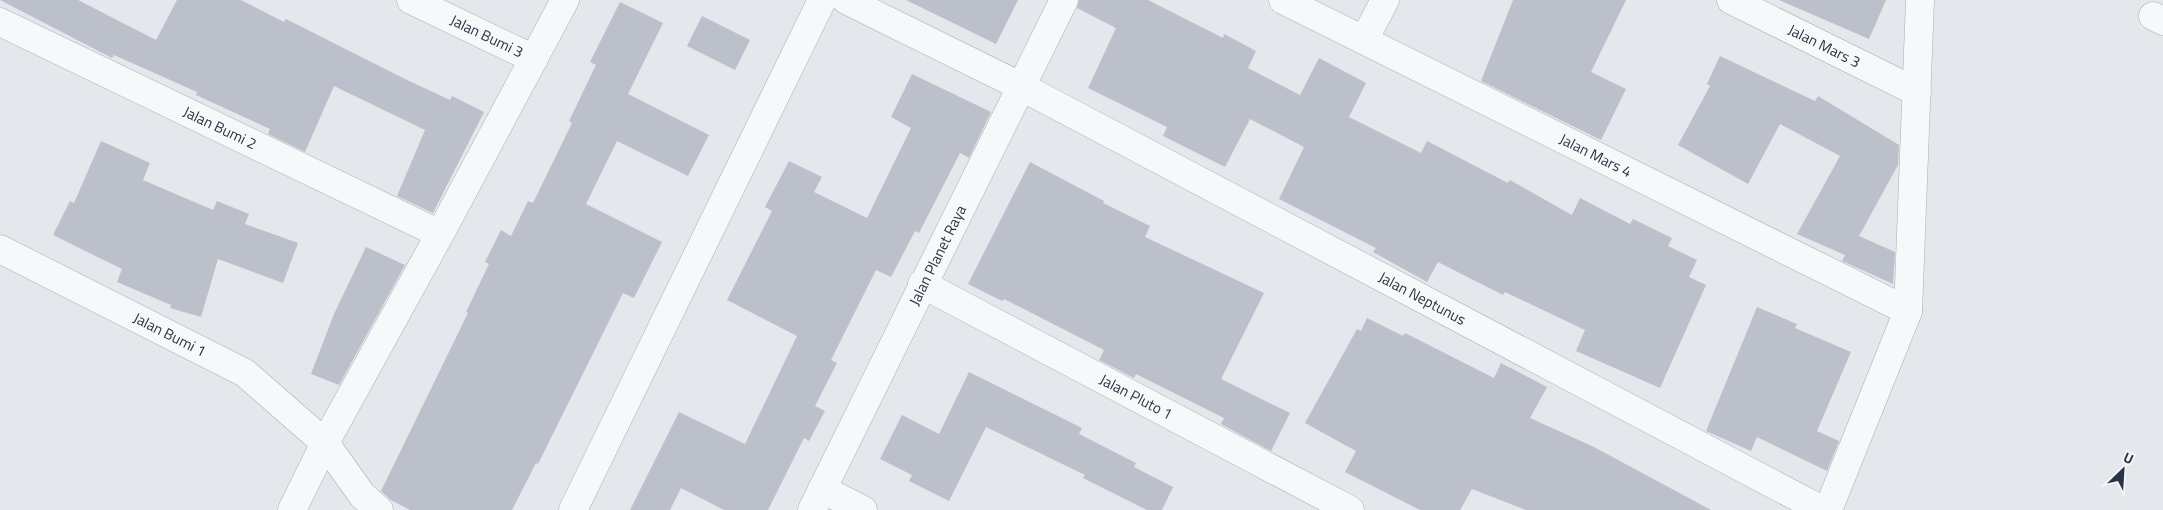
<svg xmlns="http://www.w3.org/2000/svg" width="2163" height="510" font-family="'Titillium Web',sans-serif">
	<rect width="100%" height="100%" fill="#e4e7ec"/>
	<g fill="#bbc0ca">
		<polygon points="0,0 78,0 156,40 177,0 241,0 284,22 286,19 405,79 450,100 452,96 484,112 433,213 397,196 425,130 334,86 305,152 268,134 270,129 196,95 197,92 114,55 112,58"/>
		<polygon points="906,0 1018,0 996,44"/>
		<polygon points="1079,0 1148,0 1223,38 1224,34 1256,51 1248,68 1300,95 1319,58 1366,83 1349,117 1421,153 1427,141 1508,183 1510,180 1572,215 1580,198 1630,224 1633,219 1672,238 1668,246 1697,260 1689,277 1706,285 1660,388 1576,351 1585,330 1505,292 1503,295 1438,262 1427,282 1373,252 1376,248 1279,199 1304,147 1250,119 1225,167 1163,136 1167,127 1088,88 1116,28 1077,8"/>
		<polygon points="1513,0 1626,0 1591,72 1626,89 1601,140 1481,81"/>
		<polygon points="1779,0 1886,0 1869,39"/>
		<polygon points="620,2 663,23 628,94 709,135 688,176 617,141 586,204 662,242 634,298 623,293 538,464 536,463 512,510 410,510 391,500 381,491 468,313 466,312 489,264 485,262 501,230 511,236 528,201 533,203 572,123 569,121 596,65 590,62"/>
		<polygon points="702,16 750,40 735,70 687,46"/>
		<polygon points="1720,56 1815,101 1818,96 1899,145 1898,165 1859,236 1895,252 1893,284 1842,261 1845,255 1797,234 1840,156 1780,124 1748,184 1678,145 1710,86 1707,84"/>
		<polygon points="912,74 991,112 969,158 960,153 919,233 915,231 891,277 876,270 831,360 837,363 815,406 825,411 809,441 804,438 768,510 724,510 681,488 670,510 630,510 679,412 745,444 797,336 727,300 772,211 765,207 789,161 822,177 814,192 867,218 911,128 891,117"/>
		<polygon points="101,141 150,163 143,180 213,210 217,201 249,214 245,224 298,243 283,283 218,259 201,317 170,308 171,305 117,282 122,269 53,235 70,201 74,203"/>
		<polygon points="1030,162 1104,201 1103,203 1150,226 1145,237 1264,293 1221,379 1290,413 1271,451 1221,424 1224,418 1136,374 1134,378 1099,360 1104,350 1004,299 1002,301 968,284"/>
		<polygon points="366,247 405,265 339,385 311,374 334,314"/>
		<polygon points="1757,307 1797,324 1795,328 1851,352 1817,431 1839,441 1827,471 1757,437 1751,451 1706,431"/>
		<polygon points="1367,318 1403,336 1405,333 1494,378 1501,363 1547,387 1530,418 1594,447 1711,510 1526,510 1472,489 1460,510 1420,510 1345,472 1356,451 1305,423 1357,329 1361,331"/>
		<polygon points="969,372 1082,428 1079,434 1136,463 1134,467 1173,487 1162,510 1147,510 1083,478 1085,475 986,427 949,501 909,481 912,475 880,459 902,415 939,434"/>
	</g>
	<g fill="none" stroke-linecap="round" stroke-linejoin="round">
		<g stroke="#a9aeb7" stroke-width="29">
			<g id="minor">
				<path id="s1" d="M411 0 534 59"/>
				<path id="s2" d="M846 0 1022 87 1822 510"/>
				<path id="s3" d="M1283 0 1908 311"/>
				<path id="s4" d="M1731 0 1917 92"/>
				<polyline points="2153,16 2163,21"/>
				<path id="s5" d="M0 22 440 234"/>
				<polyline points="1364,40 1385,0"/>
				<path id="s6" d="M0 249 245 373 325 443 362 495 379 510"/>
				<path id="s7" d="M922 284 1350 510"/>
				<polyline points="822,489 863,510"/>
				<polyline points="292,510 325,443 440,234 565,0"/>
				<polyline points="573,510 822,0"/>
				<path id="s8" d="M812 510 1064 0"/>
				<polyline points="1828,510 1908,311 1920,0"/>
			</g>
		</g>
		<use href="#minor" stroke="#f7f8fa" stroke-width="28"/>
	</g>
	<g text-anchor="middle" stroke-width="4" stroke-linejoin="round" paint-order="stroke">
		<g font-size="15" fill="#2b3445" stroke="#f4f6f9">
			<text dy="5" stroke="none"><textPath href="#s1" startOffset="84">Jalan Bumi 3</textPath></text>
			<text dy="5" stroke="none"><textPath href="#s4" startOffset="104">Jalan Mars 3</textPath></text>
			<text dy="5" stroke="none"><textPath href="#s5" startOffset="244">Jalan Bumi 2</textPath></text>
			<text dy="5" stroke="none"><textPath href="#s3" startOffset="349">Jalan Mars 4</textPath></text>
			<text dy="5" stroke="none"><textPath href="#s8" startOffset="284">Jalan Planet Raya</textPath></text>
			<text dy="5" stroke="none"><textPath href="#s2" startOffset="649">Jalan Neptunus</textPath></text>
			<text dy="5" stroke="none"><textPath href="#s6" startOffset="190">Jalan Bumi 1</textPath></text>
			<text dy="5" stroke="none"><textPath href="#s7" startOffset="242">Jalan Pluto 1</textPath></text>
		</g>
	</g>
	<g transform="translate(2123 470) rotate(25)" stroke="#f4f6f9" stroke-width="4" paint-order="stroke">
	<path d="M0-4L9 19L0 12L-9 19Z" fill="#2b3445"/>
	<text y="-8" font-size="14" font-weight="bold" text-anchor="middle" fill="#2b3445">U</text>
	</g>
</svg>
